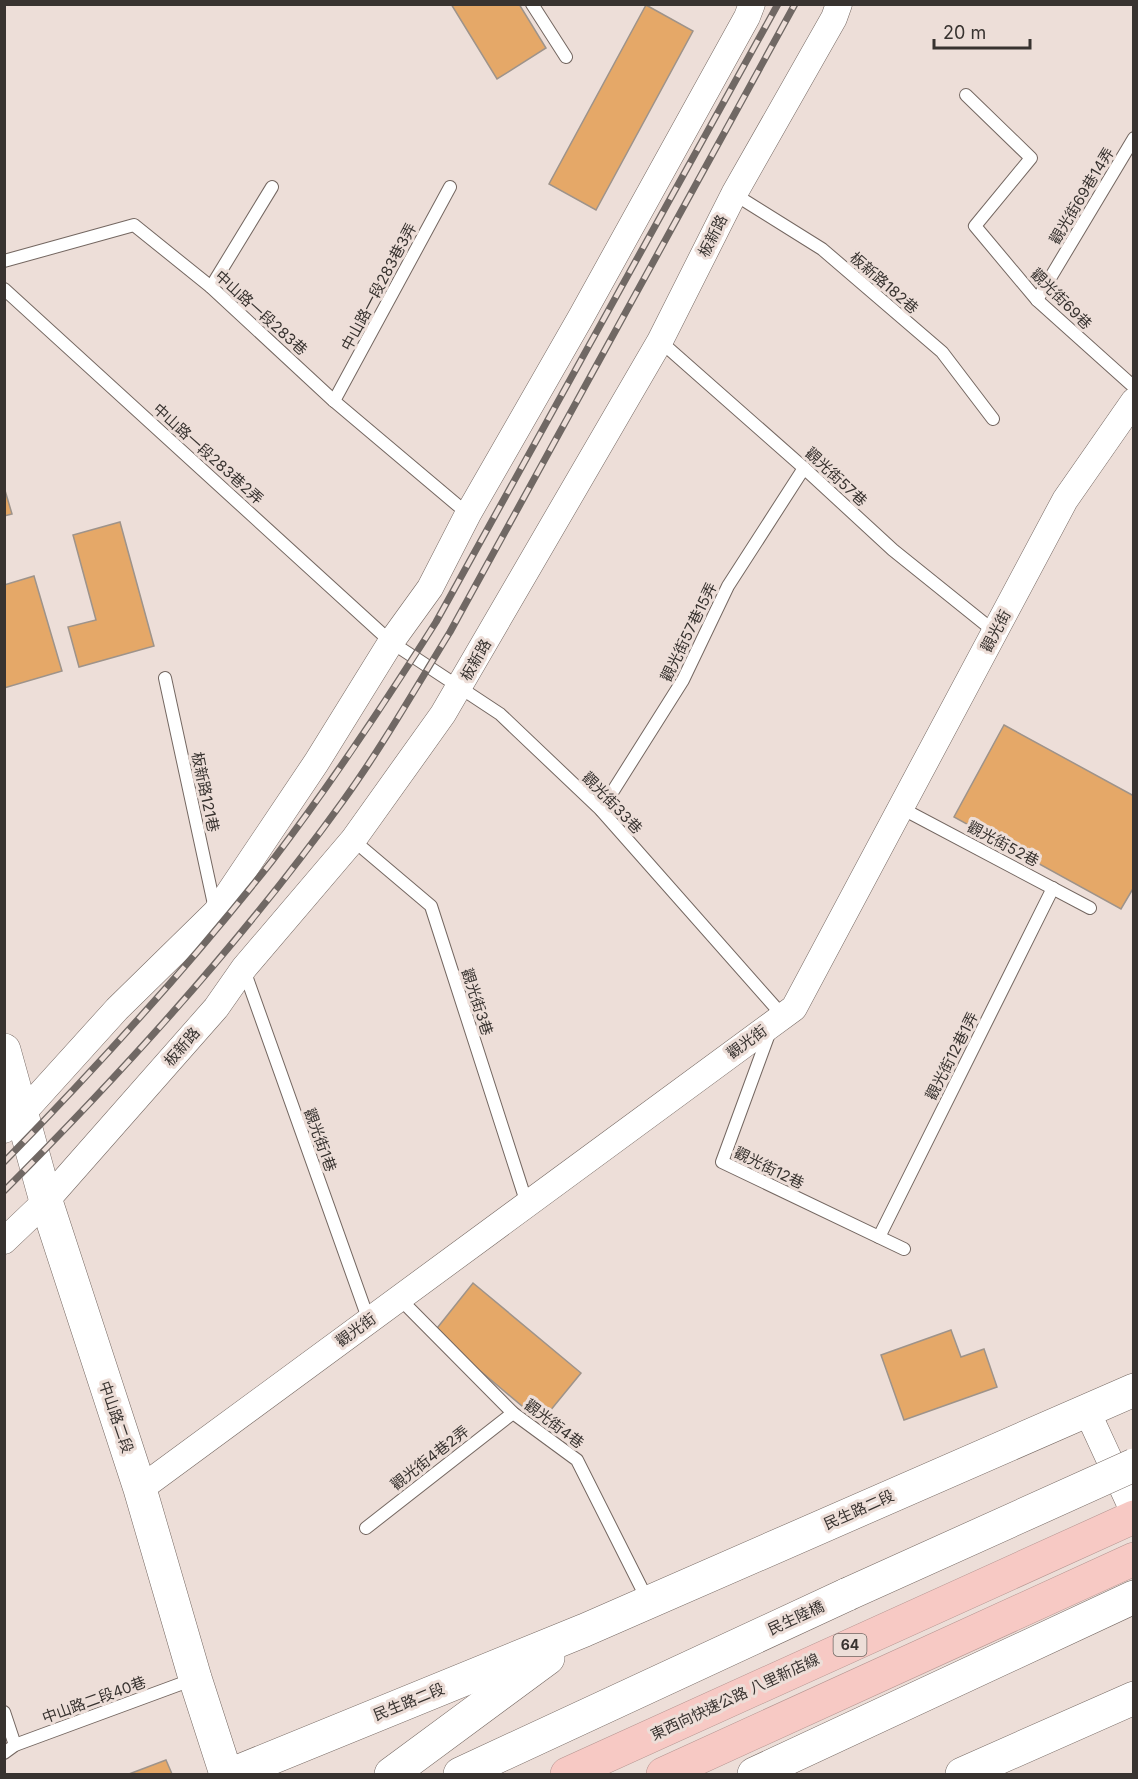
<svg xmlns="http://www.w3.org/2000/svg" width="1138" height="1779" font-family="Inter,'Noto Sans TC',sans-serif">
	<rect width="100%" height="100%" fill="#edded8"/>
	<g fill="#e5a868" stroke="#9e938a" stroke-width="1.5">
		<polygon points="451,4 519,4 546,48 497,79"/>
		<polygon points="646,5 693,31 596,210 549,184"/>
		<polygon points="4,487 12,514 4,516"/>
		<polygon points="120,522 154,646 79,667 68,627 96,620 73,535"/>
		<polygon points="34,576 62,671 4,688 4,585"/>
		<polygon points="1004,725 1134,796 1134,887 1121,909 954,817"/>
		<polygon points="473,1283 581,1373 541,1422 434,1332"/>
		<polygon points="951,1330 961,1357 984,1349 997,1387 904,1420 881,1355"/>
		<polygon points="166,1760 172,1774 129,1774"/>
	</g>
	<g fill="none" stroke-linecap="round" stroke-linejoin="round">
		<g stroke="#746761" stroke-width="14">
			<g id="lane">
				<polyline points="532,4 566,57"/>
				<polyline points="966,95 1031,158 975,226 1037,300 1134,387"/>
				<polyline points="734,194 822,249 942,352 993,419"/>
				<polyline points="4,261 134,225 211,287 334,401 468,514"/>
				<polyline points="211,287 272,187"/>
				<polyline points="4,289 391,642 500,714 601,810 783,1016"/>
				<polyline points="1037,300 1134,138"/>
				<polyline points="660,341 804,468 893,550 995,632"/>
				<polyline points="334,401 450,187"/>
				<polyline points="165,678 215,909"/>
				<polyline points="901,808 1090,908"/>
				<polyline points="601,810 683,680 728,586 804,468"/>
				<polyline points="353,840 431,906 527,1204"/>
				<polyline points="244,970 369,1321"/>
				<polyline points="770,1031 722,1162 904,1249"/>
				<polyline points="879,1237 1053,888"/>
				<polyline points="400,1299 513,1413 577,1460 648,1601"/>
				<polyline points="366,1528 513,1413"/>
				<polyline points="4,1712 15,1745"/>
				<polyline points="4,1753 15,1745 194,1679"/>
			</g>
		</g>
		<g stroke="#746761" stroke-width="27">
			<g id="street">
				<polyline points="4,1130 22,1114 117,1009 216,912 316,763 391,642 430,588 468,514 581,317 747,17 752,4"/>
				<polyline points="4,1241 46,1201 216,1008 244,968 353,840 443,714 660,341 734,194 834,18 839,4"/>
				<polyline points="1087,1411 1134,1513"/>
				<polyline points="140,1489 794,1008 1065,500 1134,401"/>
			</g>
		</g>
		<g stroke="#746761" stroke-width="34">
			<g id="secondary">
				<polyline points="4,1050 46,1201 140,1489 195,1678 226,1774"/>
				<polyline points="232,1774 585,1630 1134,1390"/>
				<polyline points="391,1774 548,1658"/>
				<polyline points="460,1774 848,1594"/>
				<polyline points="754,1774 1134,1597"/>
				<polyline points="962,1774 1134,1698"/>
			</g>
		</g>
		<g stroke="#b49490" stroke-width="34">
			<g id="highway">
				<polyline points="567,1774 1134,1517"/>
				<polyline points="663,1774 1134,1559"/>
			</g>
		</g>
		<use href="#lane" stroke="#fff" stroke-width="12"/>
		<use href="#street" stroke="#fff" stroke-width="26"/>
		<use href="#secondary" stroke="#fff" stroke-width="33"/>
		<use href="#highway" stroke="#f7c9c4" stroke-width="33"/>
		<g stroke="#706864" stroke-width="7">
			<g id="rail">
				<path d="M4 1162C98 1066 189 966 272 861 331 784 384 704 436 622L778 4"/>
				<path d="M4 1191C126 1069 243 940 343 801 382 747 415 689 450 632L795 4"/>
			</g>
		</g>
		<use href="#rail" stroke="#edded8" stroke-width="4.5" stroke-dasharray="14" stroke-linecap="butt"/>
		<g stroke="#746761" stroke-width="34" stroke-linecap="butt">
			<polyline id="secondary-bridge" points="848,1594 1134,1465"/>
		</g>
		<use href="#secondary-bridge" stroke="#fff" stroke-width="33"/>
	</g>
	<g text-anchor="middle" stroke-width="6" stroke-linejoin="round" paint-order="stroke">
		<rect fill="#edded8" stroke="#6e6662" stroke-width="1.5" x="833.5" y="1634" width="33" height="22" rx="4.5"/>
		<g font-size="14" font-weight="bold" fill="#383330">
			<text x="850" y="1650">64</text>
		</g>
		<g font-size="15" fill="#383330" stroke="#edded8">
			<text transform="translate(1082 196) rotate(-59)" y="5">觀光街69巷14弄</text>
			<text transform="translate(713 236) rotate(-63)" y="5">板新路</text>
			<text transform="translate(884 283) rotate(41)" y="5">板新路182巷</text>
			<text transform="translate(379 287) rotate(-62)" y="5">中山路一段283巷3弄</text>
			<text transform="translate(1061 299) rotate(45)" y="5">觀光街69巷</text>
			<text transform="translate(261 313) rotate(42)" y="5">中山路一段283巷</text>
			<text transform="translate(208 454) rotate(42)" y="5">中山路一段283巷2弄</text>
			<text transform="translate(836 477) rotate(43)" y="5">觀光街57巷</text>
			<text transform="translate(996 631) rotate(-62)" y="5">觀光街</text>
			<text transform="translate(689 632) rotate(-64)" y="5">觀光街57巷15弄</text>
			<text transform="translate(476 660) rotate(-60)" y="5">板新路</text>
			<text transform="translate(205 792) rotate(78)" y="5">板新路121巷</text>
			<text transform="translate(612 803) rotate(46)" y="5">觀光街33巷</text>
			<text transform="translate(1003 844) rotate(28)" y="5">觀光街52巷</text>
			<text transform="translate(477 1002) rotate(72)" y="5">觀光街3巷</text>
			<text transform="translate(747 1042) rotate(-36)" y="5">觀光街</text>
			<text transform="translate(182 1047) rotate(-49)" y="5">板新路</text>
			<text transform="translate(952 1056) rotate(-63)" y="5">觀光街12巷1弄</text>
			<text transform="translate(320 1140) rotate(70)" y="5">觀光街1巷</text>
			<text transform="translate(769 1168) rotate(26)" y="5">觀光街12巷</text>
			<text transform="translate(356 1330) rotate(-36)" y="5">觀光街</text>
			<text transform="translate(116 1417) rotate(71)" y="5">中山路二段</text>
			<text transform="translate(554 1424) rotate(37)" y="5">觀光街4巷</text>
			<text transform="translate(430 1458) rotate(-38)" y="5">觀光街4巷2弄</text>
			<text transform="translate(859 1510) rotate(-24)" y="5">民生路二段</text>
			<text transform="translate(796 1618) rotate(-25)" y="5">民生陸橋</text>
			<text transform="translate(735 1697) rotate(-25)" y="5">東西向快速公路 八里新店線</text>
			<text transform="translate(94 1700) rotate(-20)" y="5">中山路二段40巷</text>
			<text transform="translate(409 1702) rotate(-22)" y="5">民生路二段</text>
		</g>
	</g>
	<rect width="1138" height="1779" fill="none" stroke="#383330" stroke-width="12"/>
	<path d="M934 39v9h96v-9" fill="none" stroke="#383330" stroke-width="3"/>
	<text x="943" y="39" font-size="18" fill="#383330" stroke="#edded8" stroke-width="4.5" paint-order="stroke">20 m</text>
</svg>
